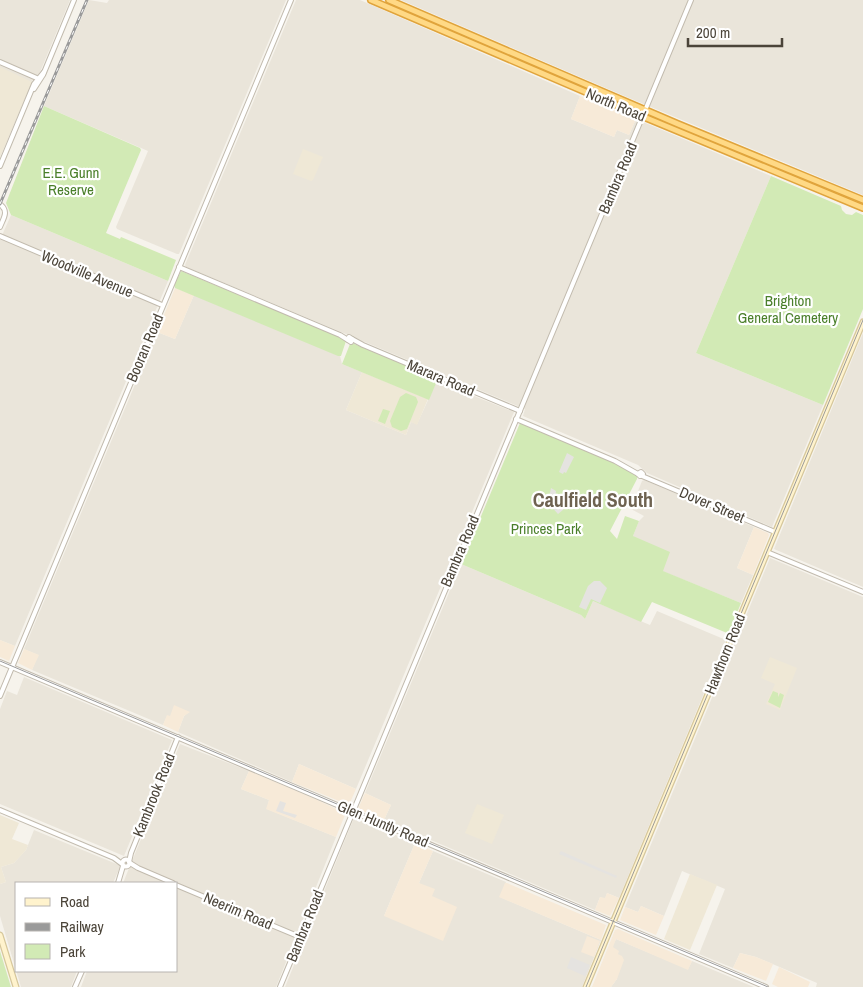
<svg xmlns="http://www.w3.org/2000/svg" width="863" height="987" font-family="'Archivo Narrow',sans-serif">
	<rect width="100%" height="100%" fill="#f6f3ec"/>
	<g fill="#eae5da">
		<polygon points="0,0 70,0 40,72 32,81 0,157"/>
		<polygon points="89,0 107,3 109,0 286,0 209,183 179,254 177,254 117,229 116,227 148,151 44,106"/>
		<polygon points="296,0 360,0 580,96 571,119 614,137 617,130 629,135 636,119 771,176 696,353 823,405 772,527 647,473 638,465 523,416 525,409 186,267 185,265"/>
		<polygon points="401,0 863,0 863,195 627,97"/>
		<polygon points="11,215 168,281 15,646 0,640 0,240"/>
		<polygon points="194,295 340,356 342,364 362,372 346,410 406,435 411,422 417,424 437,381 514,412 356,789 299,764 292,782 178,732 184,716 189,712 169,717 167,716 163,725 32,670 38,655 24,649 157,332 175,339"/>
		<polygon points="863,333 863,587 774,549"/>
		<polygon points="644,480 754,527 737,568 753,575 741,603 662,571 633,536 639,521 644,516 631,509 642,481"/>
		<polygon points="770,558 863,597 863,987 816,987 817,983 756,957 740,953 733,968 699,954 725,889 682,871 664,916 641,906 638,912 625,907"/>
		<polygon points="461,564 581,615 585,619 593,601 650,625 657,611 726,640 619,898 607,893 605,899 600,897 595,910 384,820 391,805 365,793"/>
		<polygon points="24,677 172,740 124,856 0,804 0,709 7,691 17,695"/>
		<polygon points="180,744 249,771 241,789 269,800 267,809 336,837 276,987 81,987 87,971 176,971 176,883 123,883"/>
		<polygon points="354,818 415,843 384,916 432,896 419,883 433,851 506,882 500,897 601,940 582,987 285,987"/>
		<polygon points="34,830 119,865 120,867 113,883 16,883 16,971 77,971 71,987 21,987 0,916 0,884 6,882 1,867 14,863 26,850"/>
		<polygon points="616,939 688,969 692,961 754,987 611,987 617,979 618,954 612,947"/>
	</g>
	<g fill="#f7ead8">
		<polygon points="580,96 636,119 629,135 617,130 614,137 571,119"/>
		<polygon points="175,288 194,295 175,339 157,332"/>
		<polygon points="754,527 768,533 769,535 753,575 737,568"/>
		<polygon points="0,640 15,646 9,661 0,657"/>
		<polygon points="24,649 39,655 32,670 18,663"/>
		<polygon points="174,705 190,712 184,716 178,732 163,725 167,715 170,716"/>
		<polygon points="299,764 356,789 349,805 292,782"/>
		<polygon points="249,771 315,799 345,813 345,815 336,837 266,809 269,800 241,789"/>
		<polygon points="365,793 391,805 384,820 358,809"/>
		<polygon points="415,843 433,851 419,883 435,889 432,896 457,907 443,941 384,916"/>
		<polygon points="505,883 507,883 606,925 601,940 499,897"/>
		<polygon points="607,893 619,898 610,916 595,910 600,897 605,898"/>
		<polygon points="641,906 664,916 656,935 620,920 625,907 638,912"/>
		<polygon points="618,929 692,961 688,970 616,939 613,947 619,951 618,954 622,956 624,960 617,979 611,987 592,987 615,930"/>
		<polygon points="587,936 600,941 594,957 581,952"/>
		<polygon points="740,953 756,957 773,964 766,981 733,968"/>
		<polygon points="779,967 810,982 808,987 778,987 772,984"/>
	</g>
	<g fill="#efe8d6">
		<polygon points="0,67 32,82 0,157"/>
		<polygon points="303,149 323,157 313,180 311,181 293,174"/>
		<polygon points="362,372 428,399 417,425 411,422 406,435 346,410"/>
		<polygon points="770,657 797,668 780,710 766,704 775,684 761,678"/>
		<polygon points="477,804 504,815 492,844 465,833"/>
		<polygon points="0,815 19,823 12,839 28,845 26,850 14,863 1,867 6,882 0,884"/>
		<polygon points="690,874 717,885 690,950 664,939"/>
	</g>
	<g fill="#d2eab5">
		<polygon points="44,106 140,148 141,150 106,233 120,239 121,237 176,260 168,281 11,215 6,203"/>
		<polygon points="771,176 841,206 842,210 846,214 852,215 856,212 863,215 863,309 823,405 696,353"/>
		<polygon points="181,271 343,338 346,341 341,356 338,356 175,288 174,285"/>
		<polygon points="352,343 436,378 437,381 429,400 342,364 350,344"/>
		<polygon points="406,393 416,397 418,402 407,429 401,431 392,427 390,421 400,397"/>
		<polygon points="383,409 390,411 385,424 378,421"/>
		<polygon points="520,423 614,462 637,475 637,479 610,531 617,539 625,516 639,521 633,536 670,552 663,571 741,603 729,633 727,633 652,602 641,622 593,601 585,619 581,615 461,564"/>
		<polygon points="773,691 778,693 778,697 780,693 784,695 780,708 768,702"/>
		<polygon points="0,951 11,987 0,987"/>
	</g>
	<g fill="#e5e3e0">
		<polygon points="567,453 574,457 566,473 564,472 563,474 559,472"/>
		<polygon points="551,488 556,491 555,498 564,509 558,514 548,503"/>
		<polygon points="594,581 600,581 607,588 600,603 591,599 586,610 579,607 588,586"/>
		<polygon points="280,801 286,803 283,811 297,815 295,818 276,811"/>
		<polygon points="561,851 617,876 616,878 559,854"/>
		<polygon points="571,957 590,965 585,976 567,968"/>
	</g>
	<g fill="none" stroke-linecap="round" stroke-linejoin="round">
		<g stroke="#c2bbae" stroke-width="6">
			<g id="tertiary">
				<polyline points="0,62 39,79"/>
				<polyline points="34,89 43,75 74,0"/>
				<polyline points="0,166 34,84 44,72"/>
				<path d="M0 227C3 219 9 212 1 205"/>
				<polyline points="0,236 162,305"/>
				<polyline points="179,267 340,335 348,340"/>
				<polygon points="349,337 352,339 351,342 348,340"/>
				<polyline points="352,339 363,345 520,411"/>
				<polyline points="516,419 615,461 638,474"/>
				<polygon points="641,472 643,474 640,476 638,474"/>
				<polyline points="642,476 775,532"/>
				<polyline points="767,552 863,592"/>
				<polyline points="0,662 766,987"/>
				<polyline points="0,696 291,0"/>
				<polyline points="0,810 114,858 122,864"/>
				<circle cx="126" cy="863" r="3.5"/>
				<polyline points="129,862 131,853 178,737"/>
				<polyline points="130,863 138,868 173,883"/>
				<polyline points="118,883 123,866"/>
				<polyline points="176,885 300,937"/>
				<polyline points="75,987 82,971"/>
				<polyline points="280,987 691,0"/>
			</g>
		</g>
		<g stroke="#d6c79b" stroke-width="7">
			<g id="secondary">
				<polyline points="0,935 16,987"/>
				<polyline points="586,987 863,322"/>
			</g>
		</g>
		<g stroke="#e0a43c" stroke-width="8">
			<g id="trunk">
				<polyline points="371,0 644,117 863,208"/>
				<polyline points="389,0 678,124 863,200"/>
			</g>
		</g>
		<use href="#tertiary" stroke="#fff" stroke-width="4"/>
		<use href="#secondary" stroke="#fff3cd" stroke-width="4.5"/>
		<use href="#trunk" stroke="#ffd985" stroke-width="5"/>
		<g stroke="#9a9a9a" stroke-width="1">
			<polyline points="0,661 768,987"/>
			<polyline points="586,987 863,320"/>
		</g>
		<g stroke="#9a9a9a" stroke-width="3">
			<polyline id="rail" points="0,204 87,0"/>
		</g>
		<use href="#rail" stroke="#fff" stroke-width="1" stroke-dasharray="4" stroke-linecap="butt"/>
	</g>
	<g text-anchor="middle" stroke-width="4.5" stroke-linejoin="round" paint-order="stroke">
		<g font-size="15" fill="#4b4439" stroke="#fff">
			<text transform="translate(616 105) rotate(23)" y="5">North Road</text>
			<text transform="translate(618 178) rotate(-67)" y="5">Bambra Road</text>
			<text transform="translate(87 274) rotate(23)" y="5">Woodville Avenue</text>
			<text transform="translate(145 348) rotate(-67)" y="5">Booran Road</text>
			<text transform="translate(441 378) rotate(23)" y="5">Marara Road</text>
			<text transform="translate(712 505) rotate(23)" y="5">Dover Street</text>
			<text transform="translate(460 551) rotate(-67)" y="5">Bambra Road</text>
			<text transform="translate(725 654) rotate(-68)" y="5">Hawthorn Road</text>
			<text transform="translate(154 795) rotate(-68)" y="5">Kambrook Road</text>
			<text transform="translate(383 824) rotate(23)" y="5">Glen Huntly Road</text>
			<text transform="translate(238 911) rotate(23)" y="5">Neerim Road</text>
			<text transform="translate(305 926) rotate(-68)" y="5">Bambra Road</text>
		</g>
		<g font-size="15" fill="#4a7f2a" stroke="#fff">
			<text x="71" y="178">E.E. Gunn<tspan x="71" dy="17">Reserve</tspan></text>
			<text x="788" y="306">Brighton<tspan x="788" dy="17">General Cemetery</tspan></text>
			<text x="546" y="534">Princes Park</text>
		</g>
		<g font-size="20" font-weight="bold" fill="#6e6250" stroke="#fff">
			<text x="593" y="507">Caulfield South</text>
		</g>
	</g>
	<rect x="15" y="882" width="162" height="90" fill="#ffffff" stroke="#b7b4b0"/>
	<rect x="25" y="898" width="25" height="8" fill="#fff3cd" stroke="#b7b4b0"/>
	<text x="60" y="907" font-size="15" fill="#4b4439">Road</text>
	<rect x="25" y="923" width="25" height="8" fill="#9a9a9a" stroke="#b7b4b0"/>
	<text x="60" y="932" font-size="15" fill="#4b4439">Railway</text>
	<rect x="25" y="944" width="25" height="15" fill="#d2eab5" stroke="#b7b4b0"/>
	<text x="60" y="957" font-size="15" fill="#4b4439">Park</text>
	<path d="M688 38v8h94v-8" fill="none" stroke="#4b4439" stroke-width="2.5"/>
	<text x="696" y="38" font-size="15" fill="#4b4439" stroke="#ffffff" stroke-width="4" paint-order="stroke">200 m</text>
</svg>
